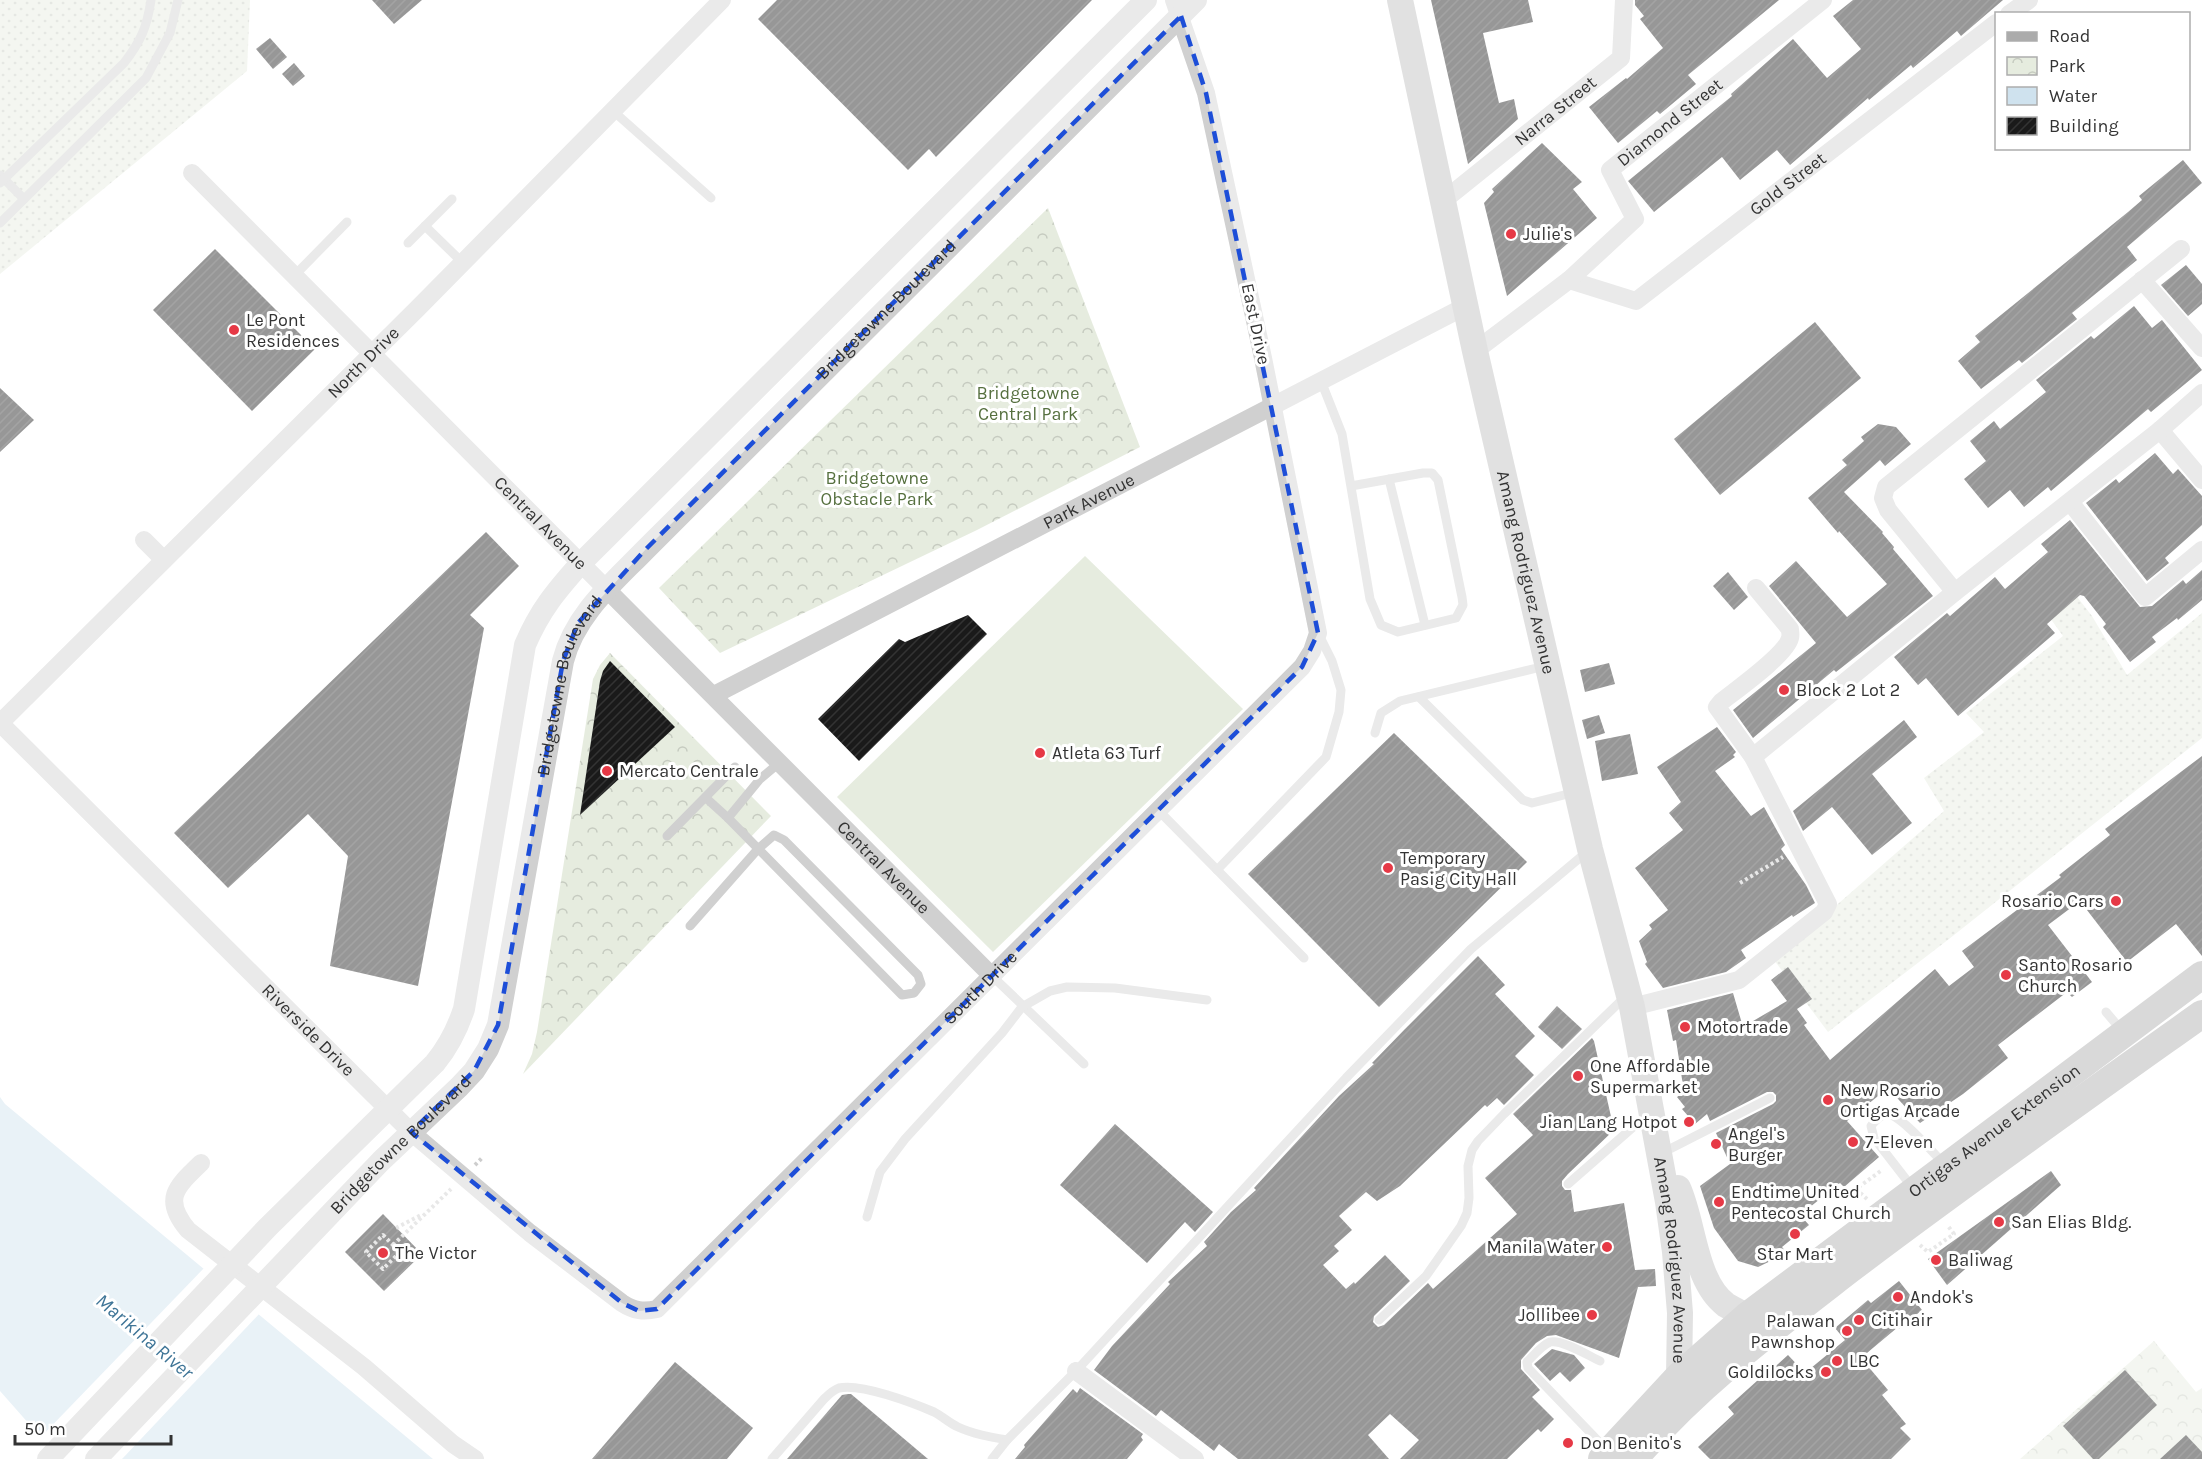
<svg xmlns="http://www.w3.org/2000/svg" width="2202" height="1459" font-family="Karla,sans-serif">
	<defs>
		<pattern id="grass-dots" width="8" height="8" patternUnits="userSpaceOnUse" patternTransform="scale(1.5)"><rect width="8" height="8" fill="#e6ecdf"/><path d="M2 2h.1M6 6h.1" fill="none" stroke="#c6cbc0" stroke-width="1.8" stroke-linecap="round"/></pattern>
		<pattern id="park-crowns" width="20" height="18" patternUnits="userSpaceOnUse" patternTransform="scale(1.5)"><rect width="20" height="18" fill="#e6ecdf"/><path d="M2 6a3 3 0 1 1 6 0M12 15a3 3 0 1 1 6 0" fill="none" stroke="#c6cbc0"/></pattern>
		<pattern id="building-hatch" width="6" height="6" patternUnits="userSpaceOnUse" patternTransform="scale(1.5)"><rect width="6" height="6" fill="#1a1a1a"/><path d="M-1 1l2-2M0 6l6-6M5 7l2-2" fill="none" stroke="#333"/></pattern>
	</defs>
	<rect width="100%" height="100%" fill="#fff"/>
	<g fill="url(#grass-dots)">
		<polygon points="0,0 250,0 247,71 0,274"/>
		<polygon points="2057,571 2092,616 2127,675 2202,613 2202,738 1949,939 1828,1032 1774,960 1944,811 1924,778 1984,732 1966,713 2063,636 2032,593"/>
	</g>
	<g fill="url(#park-crowns)">
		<polygon points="1048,208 1140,447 977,530 720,653 659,588"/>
		<polygon points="610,653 771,816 523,1074 532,1054 537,1032 593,679 600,665"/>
		<polygon points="2154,1341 2196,1392 2202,1388 2202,1459 2020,1459"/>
	</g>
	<polygon fill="#e6ecdf" points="1085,556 1243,709 993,952 837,797"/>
	<polygon fill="#cfe2ee" points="0,1097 5,1104 433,1459 60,1459 0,1391"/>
	<polygon fill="#fff" points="206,1266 261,1312 122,1459 56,1459 39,1439"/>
	<g fill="url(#building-hatch)">
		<polygon points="372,0 422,0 394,24"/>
		<polygon points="777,0 1092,0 936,157 929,149 908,170 758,19"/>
		<polygon points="1431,0 1528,0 1533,22 1483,33 1499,103 1514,99 1518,119 1468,164"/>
		<polygon points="1635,0 1779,0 1688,75 1696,84 1660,114 1657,111 1618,143 1589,107 1626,78 1627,79 1663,48 1640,19 1644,16 1635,5"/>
		<polygon points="1853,0 2003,0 1961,36 1957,31 1913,68 1911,65 1869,100 1868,98 1790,165 1777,150 1740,180 1722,157 1654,212 1628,181 1732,96 1731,94 1793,39 1827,78 1861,49 1833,16"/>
		<polygon points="270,38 287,57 273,69 256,49"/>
		<polygon points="294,63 305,76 293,86 282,74"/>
		<polygon points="1542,143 1582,182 1573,189 1597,218 1507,296 1484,203 1494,192 1492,189"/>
		<polygon points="2183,160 2202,183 2127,247 2137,260 2072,313 2077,319 2022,363 2019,360 1981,389 1958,361 1980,342 1975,336 2128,212 2142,200 2139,196"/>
		<polygon points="215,249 315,349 252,411 153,310"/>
		<polygon points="2186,265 2202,284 2202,304 2188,316 2161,285"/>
		<polygon points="2134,306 2152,328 2162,320 2202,370 2151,412 2148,409 2051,491 2048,487 2024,507 2010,490 1988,508 1964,479 1986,461 1970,441 1994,421 2000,429 2046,392 2036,380 2091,336 2094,339"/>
		<polygon points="1815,322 1861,378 1720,495 1674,439"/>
		<polygon points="0,388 34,420 0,452"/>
		<polygon points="1878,424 1896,427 1911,444 1885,466 1880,460 1844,492 1883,532 1882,533 1894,547 1893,549 1933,596 1836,672 1834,670 1753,738 1733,710 1816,643 1769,586 1796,561 1847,617 1887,584 1839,531 1838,533 1808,498 1847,465 1842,460 1864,441 1861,437"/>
		<polygon points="2155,453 2173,474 2178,469 2202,496 2202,525 2165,558 2169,563 2147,581 2086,503 2116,479 2119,483"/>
		<polygon points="2070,520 2140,607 2152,606 2183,580 2186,584 2202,570 2202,600 2178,620 2177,618 2152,637 2156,642 2130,662 2103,627 2106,624 2084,596 2080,595 2047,624 2055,633 1958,716 1926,678 1918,685 1894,657 1947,613 1950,616 1995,577 2005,589 2048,552 2041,544"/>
		<polygon points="486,532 519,566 470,615 484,628 418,986 330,966 348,856 308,814 228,888 174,833"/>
		<polygon points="1728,572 1748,597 1734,610 1713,586"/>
		<polygon points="968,615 987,634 859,761 818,719 899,639 905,642"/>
		<polygon points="610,661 675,727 580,815 600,681 603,671"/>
		<polygon points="1609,663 1615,684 1585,692 1580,670"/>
		<polygon points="1599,715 1605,733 1587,739 1582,720"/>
		<polygon points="1904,720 1917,737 1872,774 1912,823 1872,855 1832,807 1803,831 1793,811"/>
		<polygon points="1717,727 1736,752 1733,755 1735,757 1715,771 1751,816 1764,807 1785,845 1781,849 1806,885 1815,903 1793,917 1792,915 1741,950 1746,958 1726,972 1663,988 1645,964 1647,962 1639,941 1652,929 1649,925 1668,910 1635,868 1683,830 1669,813 1681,802 1657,767"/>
		<polygon points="1394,733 1527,862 1379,1007 1248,874"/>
		<polygon points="1630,734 1638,774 1602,781 1595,741"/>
		<polygon points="2202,756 2202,956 2176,924 2127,962 2080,901 2048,925 2092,982 2072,997 2067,992 1998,1045 2008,1058 1963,1094 1920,1123 1888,1088 1847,1121 1879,1157 1844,1187 1840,1183 1800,1215 1809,1225 1782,1247 1787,1253 1758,1267 1738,1261 1714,1228 1700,1186 1730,1164 1716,1133 1773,1104 1776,1101 1776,1095 1773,1092 1767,1092 1710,1121 1707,1114 1695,1124 1682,1109 1685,1107 1677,1097 1684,1092 1676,1040 1673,1041 1667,1010 1733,993 1743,1027 1787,1001 1771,980 1788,967 1812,999 1797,1009 1807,1023 1804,1025 1830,1060 1935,969 1949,986 1974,967 1962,951 2061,877 2059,875 2110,835 2105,829"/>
		<polygon points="1478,956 1505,985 1495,994 1535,1036 1515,1056 1534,1075 1504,1105 1497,1098 1487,1107 1485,1105 1400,1186 1377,1201 1366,1192 1339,1216 1352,1230 1334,1246 1339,1251 1323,1265 1346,1289 1354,1282 1355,1284 1385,1255 1410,1281 1374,1316 1373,1322 1378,1327 1384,1325 1428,1283 1433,1289 1517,1214 1485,1178 1533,1135 1513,1114 1592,1038 1594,1041 1614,1130 1568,1174 1562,1181 1562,1186 1565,1190 1571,1190 1574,1212 1624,1203 1635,1270 1655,1269 1656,1286 1638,1287 1619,1358 1556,1335 1547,1336 1536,1343 1521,1360 1521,1369 1540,1390 1532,1397 1554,1419 1541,1432 1538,1429 1507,1459 1400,1459 1419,1440 1390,1414 1368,1435 1389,1459 1238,1459 1219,1444 1214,1451 1161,1410 1156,1416 1094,1370 1112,1346 1170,1284 1168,1282 1207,1246 1204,1242 1231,1212 1256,1190 1254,1188 1339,1096 1374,1064 1372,1063 1405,1029"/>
		<polygon points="1557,1006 1582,1029 1562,1049 1538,1027"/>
		<polygon points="1115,1124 1213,1212 1195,1232 1185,1222 1147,1263 1060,1185"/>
		<polygon points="2051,1171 2061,1185 1947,1285 1928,1259"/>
		<polygon points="383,1214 422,1254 384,1291 345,1252"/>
		<polygon points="1899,1281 1922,1310 1899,1329 1898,1327 1861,1358 1888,1390 1882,1395 1906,1424 1900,1428 1911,1439 1891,1459 1710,1459 1698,1447 1734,1414 1728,1407 1768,1371 1769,1372 1788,1355 1805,1373 1845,1340 1835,1328 1868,1300 1871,1303"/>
		<polygon points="1552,1349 1574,1355 1585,1368 1570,1382 1560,1372 1550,1381 1534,1364"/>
		<polygon points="675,1362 753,1428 727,1459 592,1459"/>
		<polygon points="2125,1370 2157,1405 2099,1459 2093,1459 2063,1426"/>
		<polygon points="1080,1388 1143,1434 1141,1437 1143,1440 1127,1459 1015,1459 1025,1447 1024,1445 1073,1389 1077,1393"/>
		<polygon points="848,1394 851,1394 928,1459 787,1459 842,1395"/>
		<polygon points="2186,1435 2202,1452 2202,1459 2160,1459"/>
	</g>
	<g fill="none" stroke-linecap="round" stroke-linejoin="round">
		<g stroke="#cdcdcd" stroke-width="4" stroke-dasharray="3 3" stroke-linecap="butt">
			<polyline points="1740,883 1783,857"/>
			<polyline points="475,1165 482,1158"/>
			<polyline points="1867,1199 1856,1189 1882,1170"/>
			<polyline points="396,1228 421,1215"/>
			<polygon points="383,1235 400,1252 383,1269 366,1252"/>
			<polyline points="393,1245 451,1189"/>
			<polyline points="1920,1245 1928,1252 1954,1234 1948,1226"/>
		</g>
		<g stroke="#d0d0d0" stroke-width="9">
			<polyline points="612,110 711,198"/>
			<polyline points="0,175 24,199"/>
			<path d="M0 183 124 63C141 41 147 27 151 0"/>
			<polyline points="0,223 146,78 170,33 178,0"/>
			<polyline points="425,226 462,262"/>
			<polyline points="408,243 452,199"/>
			<polyline points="294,276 347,222"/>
			<polyline points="1321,381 1342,434 1370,599 1381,625 1398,632 1456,618 1463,605 1462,597 1438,480 1432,473 1423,473 1351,486"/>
			<polyline points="1389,479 1425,625"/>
			<polyline points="1419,697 1523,800 1532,803 1576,792"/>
			<polyline points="1375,733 1381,713 1400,701 1545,666"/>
			<polyline points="706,798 728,818"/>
			<polyline points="1158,810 1304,958"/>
			<polyline points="667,836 735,767"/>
			<polyline points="1217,870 1326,757 1339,712 1341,690 1332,661 1319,635"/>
			<polyline points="690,926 758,849 774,835 784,840 918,975 921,984 914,993 902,995 728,818 760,779 779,763"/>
			<polyline points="991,975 1084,1064"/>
			<polyline points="2106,1012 2123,1032"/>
			<polyline points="1660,1154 1770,1098"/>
			<polyline points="1568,1184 1648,1114"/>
			<path d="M1912 1187 1874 1138 1871 1126C1875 1121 1880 1115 1886 1114 1900 1113 1934 1154 1944 1164"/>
			<polyline points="867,1217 880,1172 905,1139 1002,1033 1022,1007 1050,991 1067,987 1115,988 1207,1000"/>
			<polyline points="1379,1320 1426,1276 1461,1226 1467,1213 1469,1198 1468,1166 1472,1150 1478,1141 1504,1114 1626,996"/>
			<path d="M1600 1361C1589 1356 1562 1339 1550 1342 1542 1345 1533 1356 1527 1362L1528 1368 1607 1450"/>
			<path d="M772 1459 824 1399C829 1394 833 1390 839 1388 861 1383 913 1403 934 1412 942 1416 949 1423 958 1427 973 1434 990 1437 1007 1440"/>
			<polyline points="992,1459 1007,1440 1076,1371 1346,1078 1471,949 1588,851"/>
		</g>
		<g stroke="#d0d0d0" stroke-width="18">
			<polyline points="2009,14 2029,0"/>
			<path id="s1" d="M192 173 991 975"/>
			<path id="s2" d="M1443 201 1621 58 1624 0"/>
			<path id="s3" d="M1569 280 1636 301 1996 23"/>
			<polyline points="2142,280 2202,348"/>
			<path id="s4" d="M1475 351 1569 280 1635 219 1610 170 1823 0"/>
			<polyline points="2160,430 2202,480"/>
			<polyline points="2070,502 2145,597 2202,550"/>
			<polyline points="144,540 164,560"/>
			<polyline points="1955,592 1888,510 1883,498 1886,487 2181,249"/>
			<path id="s5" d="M714 695 1464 307"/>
			<path id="s6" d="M0 723 411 1132 530 1233 622 1303C634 1311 644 1312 657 1309L1302 667 1312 651 1318 633 1263 358 1206 93 1174 0"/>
			<path id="s7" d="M0 723 418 308 722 0"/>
			<polyline points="1753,757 1955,592 2160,430 2202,393"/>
			<path d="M1632 1007 1739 980 1824 912 1828 904 1753 757 1717 707 1721 702C1736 690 1786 655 1790 638 1791 635 1790 632 1790 629L1756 588"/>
			<path d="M201 1163C176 1187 162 1199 188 1230L364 1367 453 1444 475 1459"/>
			<polyline points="1076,1371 1195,1459"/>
		</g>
		<g stroke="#d0d0d0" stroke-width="22">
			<path d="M48 1459 268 1227 435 1063C449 1046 457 1030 464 1009L525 645C540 610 556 591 581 563L1146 0"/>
			<path id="s8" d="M96 1459 381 1161 459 1087 474 1071 488 1049 498 1025 563 661C575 614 614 582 646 549L1196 0"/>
		</g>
		<g stroke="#bdbdbd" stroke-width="26">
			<path id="s9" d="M1400 0 1475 351 1590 849 1632 1007 1668 1202 1675 1252 1680 1313 1679 1376"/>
			<path d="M1678 1188C1694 1223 1694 1281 1726 1305 1733 1309 1740 1313 1747 1316"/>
		</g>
		<g stroke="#ababab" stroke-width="28">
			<path id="s10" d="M1602 1459 1679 1376 1747 1316 2202 975"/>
			<path d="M1634 1459C1696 1386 1774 1328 1849 1270 1965 1182 2084 1098 2202 1014"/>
		</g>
	</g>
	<path d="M0 0H2202V1459H0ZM1181 16 1206 93 1318 633 1302 667 657 1309 639 1311 622 1303 411 1132 474 1071 498 1025 563 661 578 623 646 549Z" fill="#fff" fill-opacity=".55" fill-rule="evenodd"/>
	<path fill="none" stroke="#1d4ed8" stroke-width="4.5" stroke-dasharray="12 8" stroke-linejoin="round" d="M1181 16 1206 93 1318 633 1302 667 657 1309 639 1311 622 1303 411 1132 474 1071 498 1025 563 661 578 623 646 549Z"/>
	<g fill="#e63946" stroke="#fff" stroke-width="2">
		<circle cx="1511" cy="234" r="6"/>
		<circle cx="234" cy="330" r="6"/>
		<circle cx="1784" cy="690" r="6"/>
		<circle cx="1040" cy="753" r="6"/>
		<circle cx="607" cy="771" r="6"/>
		<circle cx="1388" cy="868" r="6"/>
		<circle cx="2116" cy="901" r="6"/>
		<circle cx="2006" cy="975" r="6"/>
		<circle cx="1685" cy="1027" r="6"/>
		<circle cx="1578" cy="1076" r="6"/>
		<circle cx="1828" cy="1100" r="6"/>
		<circle cx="1689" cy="1122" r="6"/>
		<circle cx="1853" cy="1142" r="6"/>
		<circle cx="1716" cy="1144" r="6"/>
		<circle cx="1719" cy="1202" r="6"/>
		<circle cx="1999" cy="1222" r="6"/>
		<circle cx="1795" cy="1234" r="6"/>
		<circle cx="1607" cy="1247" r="6"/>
		<circle cx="383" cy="1253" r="6"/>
		<circle cx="1936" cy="1260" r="6"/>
		<circle cx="1898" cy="1297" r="6"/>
		<circle cx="1592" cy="1315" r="6"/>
		<circle cx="1859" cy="1320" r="6"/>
		<circle cx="1847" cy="1331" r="6"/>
		<circle cx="1837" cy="1361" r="6"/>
		<circle cx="1826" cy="1372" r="6"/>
		<circle cx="1568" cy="1443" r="6"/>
	</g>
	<g text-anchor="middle" stroke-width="6" stroke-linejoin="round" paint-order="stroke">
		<g font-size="18" fill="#333" stroke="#fff">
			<text dy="6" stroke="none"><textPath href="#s2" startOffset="144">Narra Street</textPath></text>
			<text dy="6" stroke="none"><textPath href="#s4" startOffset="339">Diamond Street</textPath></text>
			<text dy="6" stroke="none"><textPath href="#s3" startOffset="262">Gold Street</textPath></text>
			<text dy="6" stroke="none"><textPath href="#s8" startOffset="1444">Bridgetowne Boulevard</textPath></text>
			<text transform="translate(1256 324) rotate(78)" y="6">East Drive</text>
			<text dy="6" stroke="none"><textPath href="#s7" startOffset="512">North Drive</textPath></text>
			<text dy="6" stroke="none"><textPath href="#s5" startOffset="422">Park Avenue</textPath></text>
			<text dy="6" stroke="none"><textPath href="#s1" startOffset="494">Central Avenue</textPath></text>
			<text dy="6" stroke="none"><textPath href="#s9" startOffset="586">Amang Rodriguez Avenue</textPath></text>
			<text dy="6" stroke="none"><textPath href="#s8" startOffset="942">Bridgetowne Boulevard</textPath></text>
			<text dy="6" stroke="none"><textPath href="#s1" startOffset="980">Central Avenue</textPath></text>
			<text dy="6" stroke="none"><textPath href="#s6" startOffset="1344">South Drive</textPath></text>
			<text dy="6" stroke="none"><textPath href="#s6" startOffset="435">Riverside Drive</textPath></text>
			<text dy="6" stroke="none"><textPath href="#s10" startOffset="513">Ortigas Avenue Extension</textPath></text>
			<text dy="6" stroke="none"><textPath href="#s8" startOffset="438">Bridgetowne Boulevard</textPath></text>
			<text dy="6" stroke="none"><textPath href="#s9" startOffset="1290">Amang Rodriguez Avenue</textPath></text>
		</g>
		<g font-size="18" fill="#333" stroke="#fff" text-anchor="start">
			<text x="1523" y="240">Julie's</text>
			<text x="246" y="326">Le Pont<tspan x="246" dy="21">Residences</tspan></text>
			<text x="1796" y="696">Block 2 Lot 2</text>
			<text x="1052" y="759">Atleta 63 Turf</text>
			<text x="619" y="777">Mercato Centrale</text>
			<text x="1400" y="864">Temporary<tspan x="1400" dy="21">Pasig City Hall</tspan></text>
			<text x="2104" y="907" text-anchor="end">Rosario Cars</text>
			<text x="2018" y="971">Santo Rosario<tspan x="2018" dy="21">Church</tspan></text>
			<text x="1697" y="1033">Motortrade</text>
			<text x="1590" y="1072">One Affordable<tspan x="1590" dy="21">Supermarket</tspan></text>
			<text x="1840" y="1096">New Rosario<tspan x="1840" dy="21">Ortigas Arcade</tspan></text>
			<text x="1677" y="1128" text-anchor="end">Jian Lang Hotpot</text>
			<text x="1728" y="1140">Angel's<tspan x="1728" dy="21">Burger</tspan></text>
			<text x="1865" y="1148">7-Eleven</text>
			<text x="1731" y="1198">Endtime United<tspan x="1731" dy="21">Pentecostal Church</tspan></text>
			<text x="2011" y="1228">San Elias Bldg.</text>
			<text x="1595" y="1253" text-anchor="end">Manila Water</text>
			<text x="395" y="1259">The Victor</text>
			<text x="1795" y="1260" text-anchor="middle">Star Mart</text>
			<text x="1948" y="1266">Baliwag</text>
			<text x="1910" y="1303">Andok's</text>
			<text x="1580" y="1321" text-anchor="end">Jollibee</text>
			<text x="1871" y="1326">Citihair</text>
			<text x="1835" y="1327" text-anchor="end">Palawan<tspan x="1835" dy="21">Pawnshop</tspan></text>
			<text x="1849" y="1367">LBC</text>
			<text x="1814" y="1378" text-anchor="end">Goldilocks</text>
			<text x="1580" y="1449">Don Benito's</text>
		</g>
		<g font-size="18" fill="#56703f" stroke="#fff">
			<text x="1028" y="399">Bridgetowne<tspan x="1028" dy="21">Central Park</tspan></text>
			<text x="877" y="484">Bridgetowne<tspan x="877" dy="21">Obstacle Park</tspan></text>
		</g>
		<g font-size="20" font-style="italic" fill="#3f7597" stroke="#fff">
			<text transform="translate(145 1336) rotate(40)" y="7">Marikina River</text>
		</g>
	</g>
	<rect x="1995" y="12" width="195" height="138" fill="#ffffff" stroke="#adadad" stroke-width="1.5"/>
	<rect x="2007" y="32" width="30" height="9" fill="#ababab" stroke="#adadad" stroke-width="1.5"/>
	<text x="2049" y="42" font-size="18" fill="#333333">Road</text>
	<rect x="2007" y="57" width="30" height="18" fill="url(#park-crowns)" stroke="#adadad" stroke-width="1.5"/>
	<text x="2049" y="72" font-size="18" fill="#333333">Park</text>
	<rect x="2007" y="87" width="30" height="18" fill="#cfe2ee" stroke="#adadad" stroke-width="1.5"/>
	<text x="2049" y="102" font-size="18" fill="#333333">Water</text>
	<rect x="2007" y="117" width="30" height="18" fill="url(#building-hatch)" stroke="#adadad" stroke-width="1.5"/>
	<text x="2049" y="132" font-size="18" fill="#333333">Building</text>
	<path d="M15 1435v9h156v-9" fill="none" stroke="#333333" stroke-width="3"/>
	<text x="24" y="1435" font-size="18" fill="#333333" stroke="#ffffff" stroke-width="4.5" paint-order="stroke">50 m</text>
</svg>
